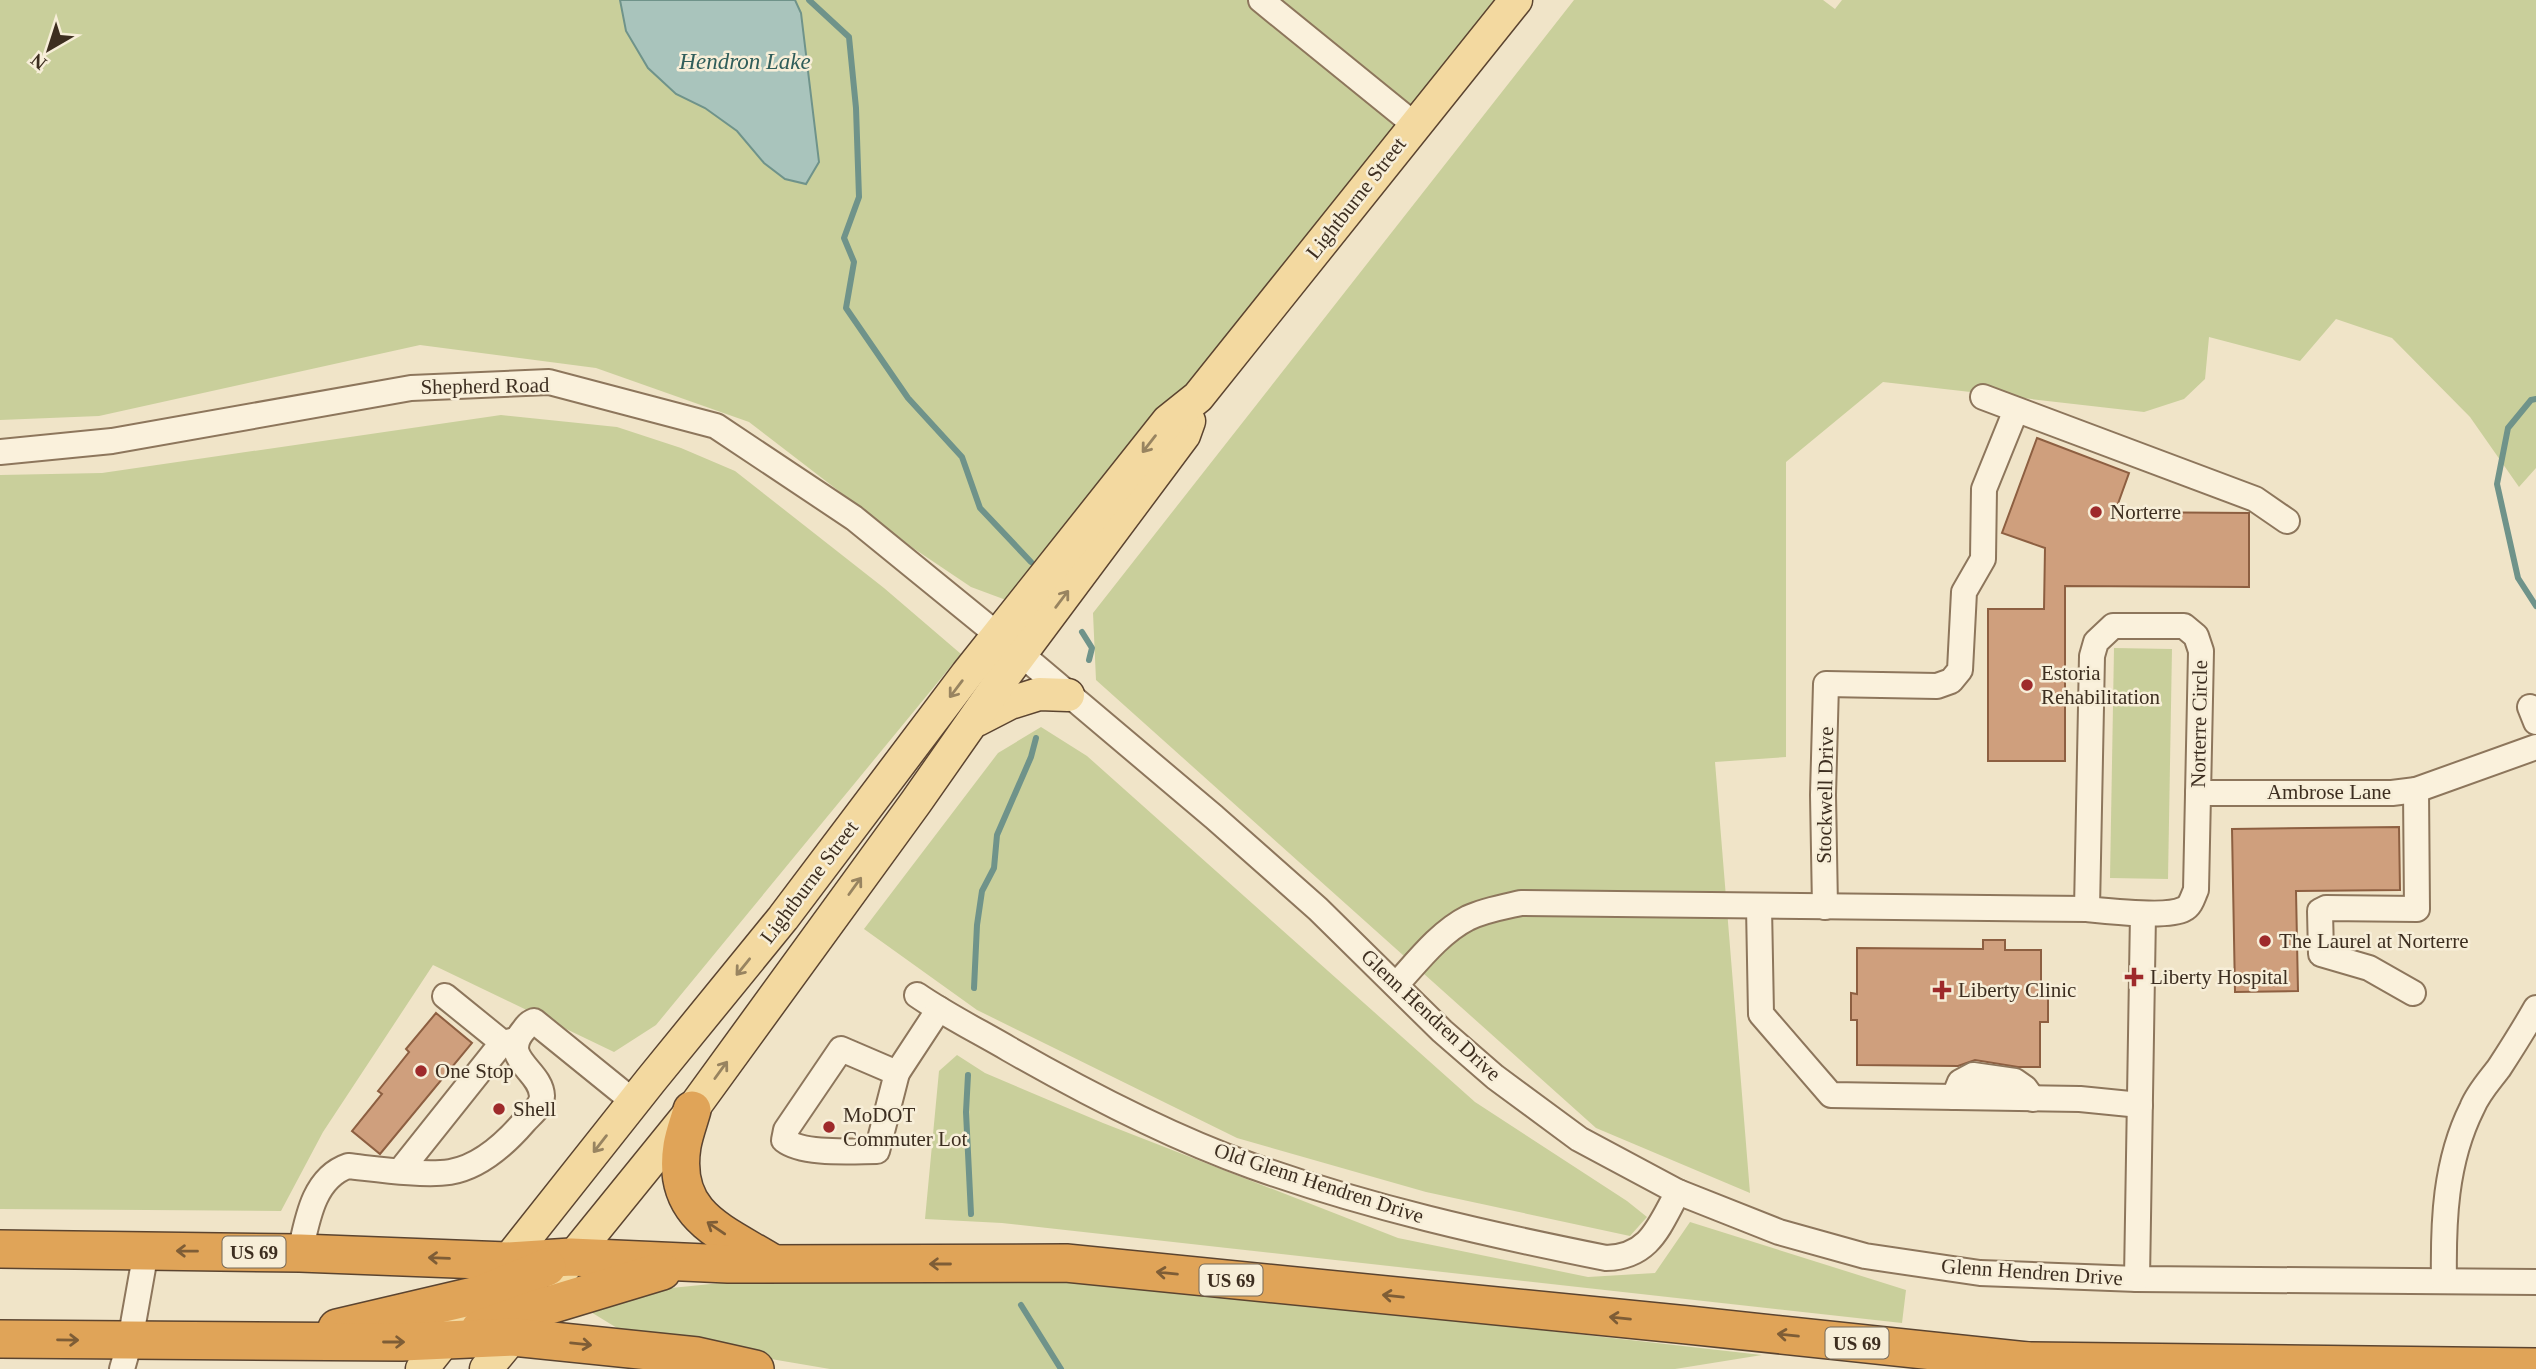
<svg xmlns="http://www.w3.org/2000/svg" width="2536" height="1369" font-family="Georgia,serif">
	<rect width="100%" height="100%" fill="#f0e4c8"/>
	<g fill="#c9cf9b">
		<polygon points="0,0 620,0 626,31 648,68 676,94 705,108 737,131 764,164 819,162 801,14 795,0 1495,0 1032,578 1006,600 971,587 913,548 749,422 596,368 420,345 99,416 0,420"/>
		<polygon points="1574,0 1823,0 1835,9 1842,0 2536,0 2536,468 2519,487 2470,417 2392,338 2336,319 2300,361 2209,337 2205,379 2184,399 2144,412 1883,382 1786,462 1786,757 1715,762 1750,1193 1596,1128 1096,680 1093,613"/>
		<polygon points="501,415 617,427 681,448 735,471 884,588 961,654 656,1025 614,1052 433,965 323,1132 281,1211 0,1209 0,475 102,473"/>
		<polygon points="2114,648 2172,649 2168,879 2110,878"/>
		<polygon points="1041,727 1087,756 1475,1102 1627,1201 1647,1217 1630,1236 1426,1192 1237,1138 977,1010 864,929 998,753"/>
		<polygon points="957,1055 985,1073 1103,1123 1398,1238 1588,1277 1655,1273 1690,1222 1906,1290 1902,1323 1002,1223 925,1219 939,1071"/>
		<polygon points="761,1279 1007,1279 1172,1288 1762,1355 1675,1369 830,1369 660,1340 617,1328 581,1306 631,1292"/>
	</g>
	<polygon fill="#a9c4bc" stroke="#6f938a" stroke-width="2" points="620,0 795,0 801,13 819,162 806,184 785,179 764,163 737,131 705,108 676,94 648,68 626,31"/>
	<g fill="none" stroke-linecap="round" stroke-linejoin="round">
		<g stroke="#6f938a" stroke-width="6">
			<polyline points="809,0 849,37 856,108 859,197 844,238 854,262 846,308 908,398 962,457 980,508 1031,562"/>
			<polyline points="2536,399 2531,400 2508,428 2497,484 2518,578 2536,606"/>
			<polyline points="1082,632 1092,648 1089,660"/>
			<polyline points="974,988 977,925 982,891 994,868 997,835 1031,757 1036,738"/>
			<polyline points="968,1075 966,1112 971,1214"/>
			<polyline points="1021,1305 1061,1369"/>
		</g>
	</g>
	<g fill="#cf9f7d" stroke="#8d5f41" stroke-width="2">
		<polygon points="2037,438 2129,473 2115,512 2249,513 2249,587 2065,586 2065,761 1988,761 1988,609 2044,609 2045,548 2002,533"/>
		<polygon points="2399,827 2400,890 2296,891 2298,991 2235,992 2232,829"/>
		<polygon points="1983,940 2005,940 2005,950 2041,950 2041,995 2048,996 2048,1022 2040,1022 2040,1067 2018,1067 1975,1060 1958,1066 1857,1065 1857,1020 1851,1020 1851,993 1857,994 1857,948 1983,949"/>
		<polygon points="436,1013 472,1043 380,1154 352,1131 382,1094 378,1091 409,1052 406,1049"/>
	</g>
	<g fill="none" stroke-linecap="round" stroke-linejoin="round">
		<g stroke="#8d765c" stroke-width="28">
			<g id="minor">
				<polyline points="1261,0 1415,125"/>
				<polyline points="1983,397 2255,499 2287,521"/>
				<polyline points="0,452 112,441 411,388 549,382 716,426 854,518 1021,654 1214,817 1318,909 1442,1031 1495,1077 1579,1139 1678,1192 1779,1232 1865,1256 1980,1273 2137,1279 2536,1282"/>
				<path d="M2113 626H2184L2196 636 2201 651 2196 890C2193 896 2191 906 2184 909 2168 918 2107 911 2087 909L2092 656 2096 642Z"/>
				<polyline points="2530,707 2536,722"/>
				<polyline points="2198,793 2392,793 2416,790 2536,747"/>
				<polyline points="1759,907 1761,1014 1831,1095 2080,1099 2140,1105"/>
				<polyline points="1825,907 1823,795 1826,684 1937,686 1951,681 1960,670 1964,592 1983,559 1984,489 2016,410"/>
				<path d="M1396 985C1417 962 1440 932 1468 918 1485 910 1503 907 1521 903L2087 909"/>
				<polyline points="2413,993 2369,968 2321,954 2320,911 2326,908 2417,909 2416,790"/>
				<path d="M917 995C946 1015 978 1031 1009 1049 1086 1093 1168 1136 1252 1166 1367 1207 1486 1234 1606 1258 1650 1257 1659 1226 1678 1192"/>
				<polyline points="445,996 503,1043"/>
				<path d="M841 1049 897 1073 877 1151C853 1151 803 1155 784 1140L786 1130Z"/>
				<polyline points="897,1073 939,1009"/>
				<polyline points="1954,1097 1960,1082 1973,1075 2015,1081 2025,1088 2033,1099"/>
				<polyline points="400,1171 498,1048 503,1043 515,1040"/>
				<path d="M300 1253C307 1221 313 1178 348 1166 376 1169 423 1176 450 1172 480 1167 505 1144 524 1122 530 1115 542 1106 542 1096 541 1070 500 1059 523 1031 527 1026 528 1023 534 1021L634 1102"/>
				<polyline points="2137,1279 2143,914"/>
				<path d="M2444 1281C2443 1222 2445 1162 2472 1108 2478 1093 2490 1080 2499 1068 2512 1048 2524 1029 2536 1008"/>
				<polyline points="122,1369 130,1341 146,1251"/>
			</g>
		</g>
		<g stroke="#5b4430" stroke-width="35">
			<g id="major">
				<polyline points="977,720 1010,703 1039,694 1068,695"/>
				<polyline points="559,1274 692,1110 916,802 1005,675 1184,435 1189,421"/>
				<polyline points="422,1369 651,1080 783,918 967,674 1168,421 1198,397 1516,0"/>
				<polyline points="486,1369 523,1324"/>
			</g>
		</g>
		<g stroke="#5b4430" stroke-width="40">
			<g id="highway">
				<path d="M692 1110C689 1121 684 1134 682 1146 671 1216 722 1232 772 1263"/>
				<polyline points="0,1249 300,1253 507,1261 571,1257 728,1264 1066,1263 1688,1325 2027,1361"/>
				<polyline points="337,1328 482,1294 547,1267"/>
				<polyline points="480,1329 533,1310 662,1271"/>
				<polyline points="0,1339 402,1342 513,1337 697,1356 755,1369"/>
				<polyline points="2004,1363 2027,1361 2536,1367"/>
			</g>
		</g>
		<use href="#minor" stroke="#faf1dc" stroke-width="24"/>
		<use href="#major" stroke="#f3d9a0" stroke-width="32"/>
		<use href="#highway" stroke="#e0a458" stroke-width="37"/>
	</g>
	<defs><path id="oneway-shaft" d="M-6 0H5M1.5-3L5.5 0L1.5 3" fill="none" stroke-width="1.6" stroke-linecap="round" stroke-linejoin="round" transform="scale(1.75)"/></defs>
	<g stroke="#988460">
		<use href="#oneway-shaft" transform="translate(1149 444) rotate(128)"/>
		<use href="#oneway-shaft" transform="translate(1062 599) rotate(-53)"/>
		<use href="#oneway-shaft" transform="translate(956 689) rotate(127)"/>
		<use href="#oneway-shaft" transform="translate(855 886) rotate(-54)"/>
		<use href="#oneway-shaft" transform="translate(743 967) rotate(129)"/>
		<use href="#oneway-shaft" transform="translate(721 1070) rotate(-54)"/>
		<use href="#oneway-shaft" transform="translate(600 1144) rotate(128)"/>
	</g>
	<g stroke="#7e5d36">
		<use href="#oneway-shaft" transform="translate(716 1228) rotate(-146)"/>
		<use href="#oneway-shaft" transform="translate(187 1251) rotate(-179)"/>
		<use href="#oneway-shaft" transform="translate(439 1258) rotate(-178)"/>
		<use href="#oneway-shaft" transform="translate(940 1264) rotate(180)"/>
		<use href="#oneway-shaft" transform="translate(1167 1273) rotate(-174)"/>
		<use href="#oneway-shaft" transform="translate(1393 1296) rotate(-174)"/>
		<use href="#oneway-shaft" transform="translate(1620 1318) rotate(-174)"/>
		<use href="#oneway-shaft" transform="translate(1788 1335) rotate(-174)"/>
		<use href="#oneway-shaft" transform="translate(68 1340) rotate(1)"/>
		<use href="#oneway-shaft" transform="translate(394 1342)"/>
		<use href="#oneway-shaft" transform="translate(581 1344) rotate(6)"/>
	</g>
	<g fill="#9e2a2b" stroke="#f7eed8" stroke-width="2.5">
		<circle cx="2096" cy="512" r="7"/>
		<circle cx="2027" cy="685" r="7"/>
		<circle cx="2265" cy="941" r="7"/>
		<path d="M2130.5 966.5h7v7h7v7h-7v7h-7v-7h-7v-7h7z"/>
		<path d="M1938.5 979.5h7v7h7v7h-7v7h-7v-7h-7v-7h7z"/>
		<circle cx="421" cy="1071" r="7"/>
		<circle cx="499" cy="1109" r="7"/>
		<circle cx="829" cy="1127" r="7"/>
	</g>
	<g text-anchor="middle" stroke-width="5" stroke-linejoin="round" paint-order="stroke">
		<g fill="#f7eed8" stroke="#756857" stroke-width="2">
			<rect x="222.5" y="1236.5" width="63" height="31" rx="5"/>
			<rect x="1199.5" y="1264.5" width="63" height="31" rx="5"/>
			<rect x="1825.5" y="1327.5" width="63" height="31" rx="5"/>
		</g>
		<g font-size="19" font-weight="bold" fill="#3d2e20">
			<text x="254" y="1259">US 69</text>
			<text x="1231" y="1287">US 69</text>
			<text x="1857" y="1350">US 69</text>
		</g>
		<g font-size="21" fill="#3d2e20" stroke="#f7eed8">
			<text transform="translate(1356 198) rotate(-52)" y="7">Lightburne Street</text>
			<text transform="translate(485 386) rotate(-1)" y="7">Shepherd Road</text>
			<text transform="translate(2199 724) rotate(-89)" y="7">Norterre Circle</text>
			<text x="2329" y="799">Ambrose Lane</text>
			<text transform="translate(1825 795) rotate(-89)" y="7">Stockwell Drive</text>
			<text transform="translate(809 882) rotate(-53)" y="7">Lightburne Street</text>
			<text transform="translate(1431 1015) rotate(43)" y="7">Glenn Hendren Drive</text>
			<text transform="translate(1319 1183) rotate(18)" y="7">Old Glenn Hendren Drive</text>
			<text transform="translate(2032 1272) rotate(4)" y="7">Glenn Hendren Drive</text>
		</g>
		<g font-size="21" fill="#3d2e20" stroke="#f7eed8" text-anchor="start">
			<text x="2110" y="519">Norterre</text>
			<text x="2041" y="680">Estoria<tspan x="2041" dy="24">Rehabilitation</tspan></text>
			<text x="2279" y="948">The Laurel at Norterre</text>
			<text x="2150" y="984">Liberty Hospital</text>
			<text x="1958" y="997">Liberty Clinic</text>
			<text x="435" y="1078">One Stop</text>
			<text x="513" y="1116">Shell</text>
			<text x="843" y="1122">MoDOT<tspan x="843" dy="24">Commuter Lot</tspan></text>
		</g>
		<g font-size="23" font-style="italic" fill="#2f5d5a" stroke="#f7eed8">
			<text x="745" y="69">Hendron Lake</text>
		</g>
	</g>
	<g transform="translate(49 49) rotate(219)" stroke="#f7eed8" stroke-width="5" paint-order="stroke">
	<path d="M0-5L12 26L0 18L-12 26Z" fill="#3d2e20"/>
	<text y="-10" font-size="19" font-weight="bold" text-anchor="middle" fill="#3d2e20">N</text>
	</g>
</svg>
